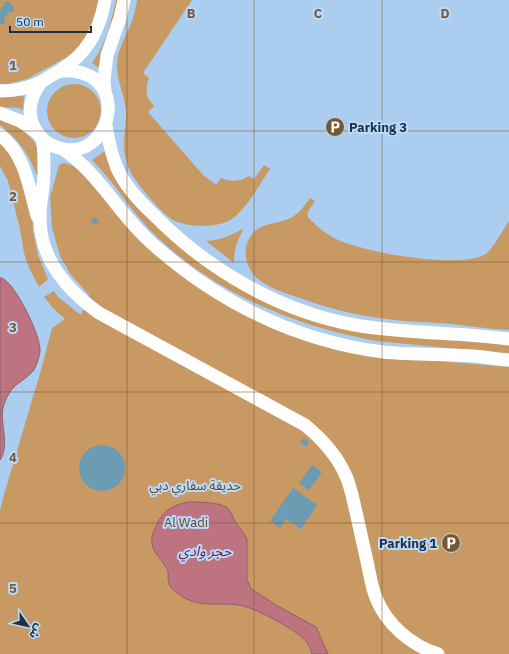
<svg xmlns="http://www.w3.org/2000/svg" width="509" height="654" font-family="'IBM Plex Sans','Noto Sans Arabic',sans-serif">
	<rect width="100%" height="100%" fill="#abcdf0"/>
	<g fill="#c89962">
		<polygon points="0,0 103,0 103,5 78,51 27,79 8,84 0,84"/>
		<path d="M116 0H124L101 69 92 63C106 44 111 22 116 0Z"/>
		<path d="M137 0H192L143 73 149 78C145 91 145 95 154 106L148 112 203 175 216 185 221 178C231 182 239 182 249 176L254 179 264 165 270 169C259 185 248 207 232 219 218 228 188 228 173 220 162 214 137 184 131 173 129 169 127 163 126 159 120 140 129 122 125 105 123 91 116 78 117 63 118 47 128 33 133 18 135 12 136 6 137 0Z"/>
		<circle cx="74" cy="111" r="27"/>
		<polygon points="24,96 23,110 19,108 0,107 0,97"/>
		<path d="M0 120 21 128 33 140 40 153V184C31 157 22 143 0 125Z"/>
		<polygon points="0,139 30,185 33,230 38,255 48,279 39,287 29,268 24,253 20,229 8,181 0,166"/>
		<path d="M105 151 148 213 291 310 509 343V354L376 341C293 326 210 291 150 230 129 208 113 181 92 160Z"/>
		<polygon points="64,163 71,165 82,172 123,222 247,315 269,327 299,337 392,357 509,367 509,654 0,654 0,511 3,498 41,370 52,328 65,319 53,308 44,297 54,291 58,297 81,315 89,295 71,275 60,256 52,227 50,197 59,165"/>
		<path d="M310 198 315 201C312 206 306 211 308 217 309 219 311 220 313 222 318 227 325 233 332 237 358 252 460 270 486 254 492 250 504 228 509 221V330C490 329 471 326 452 324 428 322 403 322 379 318 350 314 324 307 297 297 284 293 269 288 258 279 249 272 244 258 246 247 253 219 277 227 294 216 301 211 305 205 310 198Z"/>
		<path d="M244 228C237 241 234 249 234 263L206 241C221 240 231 236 244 228Z"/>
	</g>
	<g fill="#bd7480" stroke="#8e5f6c">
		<path d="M0 278H2C5 280 9 283 11 286 21 298 40 335 40 350 40 355 37 364 35 368 30 377 19 381 12 389 9 393 4 402 3 408 0 424 10 445 0 460Z"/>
		<path d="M188 502C198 502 217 502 226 507 231 510 233 518 236 523 240 529 244 532 247 539V579L251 589 276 605 316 627 328 654H312C311 648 308 643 303 638 292 628 254 607 239 605 218 602 197 609 177 593 162 582 172 576 166 567 154 550 146 546 157 524 164 510 173 505 188 502Z"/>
	</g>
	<g fill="#6c9cb3">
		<polygon points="5,1 9,2 14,8 14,12 10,12 4,17 5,24 0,23 0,9 4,6"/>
		<polygon points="95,217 99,222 94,225 91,220"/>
		<polygon points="303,438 309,441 306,447 300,443"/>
		<circle cx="102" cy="468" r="23"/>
		<polygon points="312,465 322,472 309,490 299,483"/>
		<polygon points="293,488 317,505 301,529 286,519 280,528 270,521"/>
	</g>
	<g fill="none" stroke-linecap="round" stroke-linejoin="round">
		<g stroke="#fff" stroke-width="13">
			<path d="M59 71C87 54 99 32 105 0"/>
			<path d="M0 91C13 91 26 89 39 83 52 77 54 69 72 71 132 77 110 163 59 148 48 145 39 138 34 127 26 111 31 96 41 82"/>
			<polyline points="105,92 104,80 107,55 120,18 124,0"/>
			<polyline points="0,113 20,121 36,132"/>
			<path d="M106 124C108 139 111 153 117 168 125 186 140 202 154 215 208 270 279 311 355 325 406 334 458 332 509 339"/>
			<path d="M0 135C25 154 29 187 37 216"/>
			<path d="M43 140C44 155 45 170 43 186 42 196 40 206 40 216 39 258 67 290 99 313L305 425C322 439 336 454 345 474 351 486 353 500 356 512 360 530 364 548 368 566 370 576 372 588 376 598 387 625 411 645 438 654"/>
			<path d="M63 149C100 174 121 218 156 247 220 303 297 341 383 352 413 355 443 354 473 356 485 357 497 359 509 360"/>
		</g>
	</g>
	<path fill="none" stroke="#7a582f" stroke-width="1" stroke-opacity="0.55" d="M127 0V654M254 0V654M382 0V654M0 131H509M0 262H509M0 392H509M0 523H509"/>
	<defs>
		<g id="parking-disc" transform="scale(1)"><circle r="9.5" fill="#7a582f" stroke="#b8dafe"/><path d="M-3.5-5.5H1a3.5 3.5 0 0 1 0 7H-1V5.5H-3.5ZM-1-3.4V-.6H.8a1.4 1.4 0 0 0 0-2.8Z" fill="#fff"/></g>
	</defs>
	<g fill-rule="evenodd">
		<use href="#parking-disc" x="335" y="127"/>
		<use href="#parking-disc" x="451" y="543"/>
	</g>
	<g text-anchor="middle" stroke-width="4" stroke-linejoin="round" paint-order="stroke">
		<g font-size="13" font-weight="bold" fill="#222f3d" stroke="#b8dafe" text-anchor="start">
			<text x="349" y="132">Parking 3</text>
			<text x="437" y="548" text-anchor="end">Parking 1</text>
		</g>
		<g font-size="13" fill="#68471c" stroke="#b8dafe">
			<text x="195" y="490">حديقة سفاري دبي</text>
			<text x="186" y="527">Al Wadi</text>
		</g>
		<g font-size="14" font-style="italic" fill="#721932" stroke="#b8dafe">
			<text x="205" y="556">حجر وادي</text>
		</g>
	</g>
	<g font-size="13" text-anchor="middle" font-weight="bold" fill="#7a582f" stroke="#b8dafe" stroke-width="4" stroke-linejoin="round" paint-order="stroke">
		<text x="191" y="18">B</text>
		<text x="318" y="18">C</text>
		<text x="445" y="18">D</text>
		<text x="13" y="70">1</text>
		<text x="13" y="201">2</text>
		<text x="13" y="332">3</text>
		<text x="13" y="462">4</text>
		<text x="13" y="593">5</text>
	</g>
	<g transform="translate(28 626) rotate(124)" stroke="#b8dafe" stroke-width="3" paint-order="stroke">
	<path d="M0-3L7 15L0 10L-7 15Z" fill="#222f3d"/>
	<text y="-6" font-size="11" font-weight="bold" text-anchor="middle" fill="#222f3d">ش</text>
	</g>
	<path d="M10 26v6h81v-6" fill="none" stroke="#222f3d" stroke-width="2"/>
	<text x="16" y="26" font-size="12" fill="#222f3d" stroke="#b8dafe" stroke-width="3" paint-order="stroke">50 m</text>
</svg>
